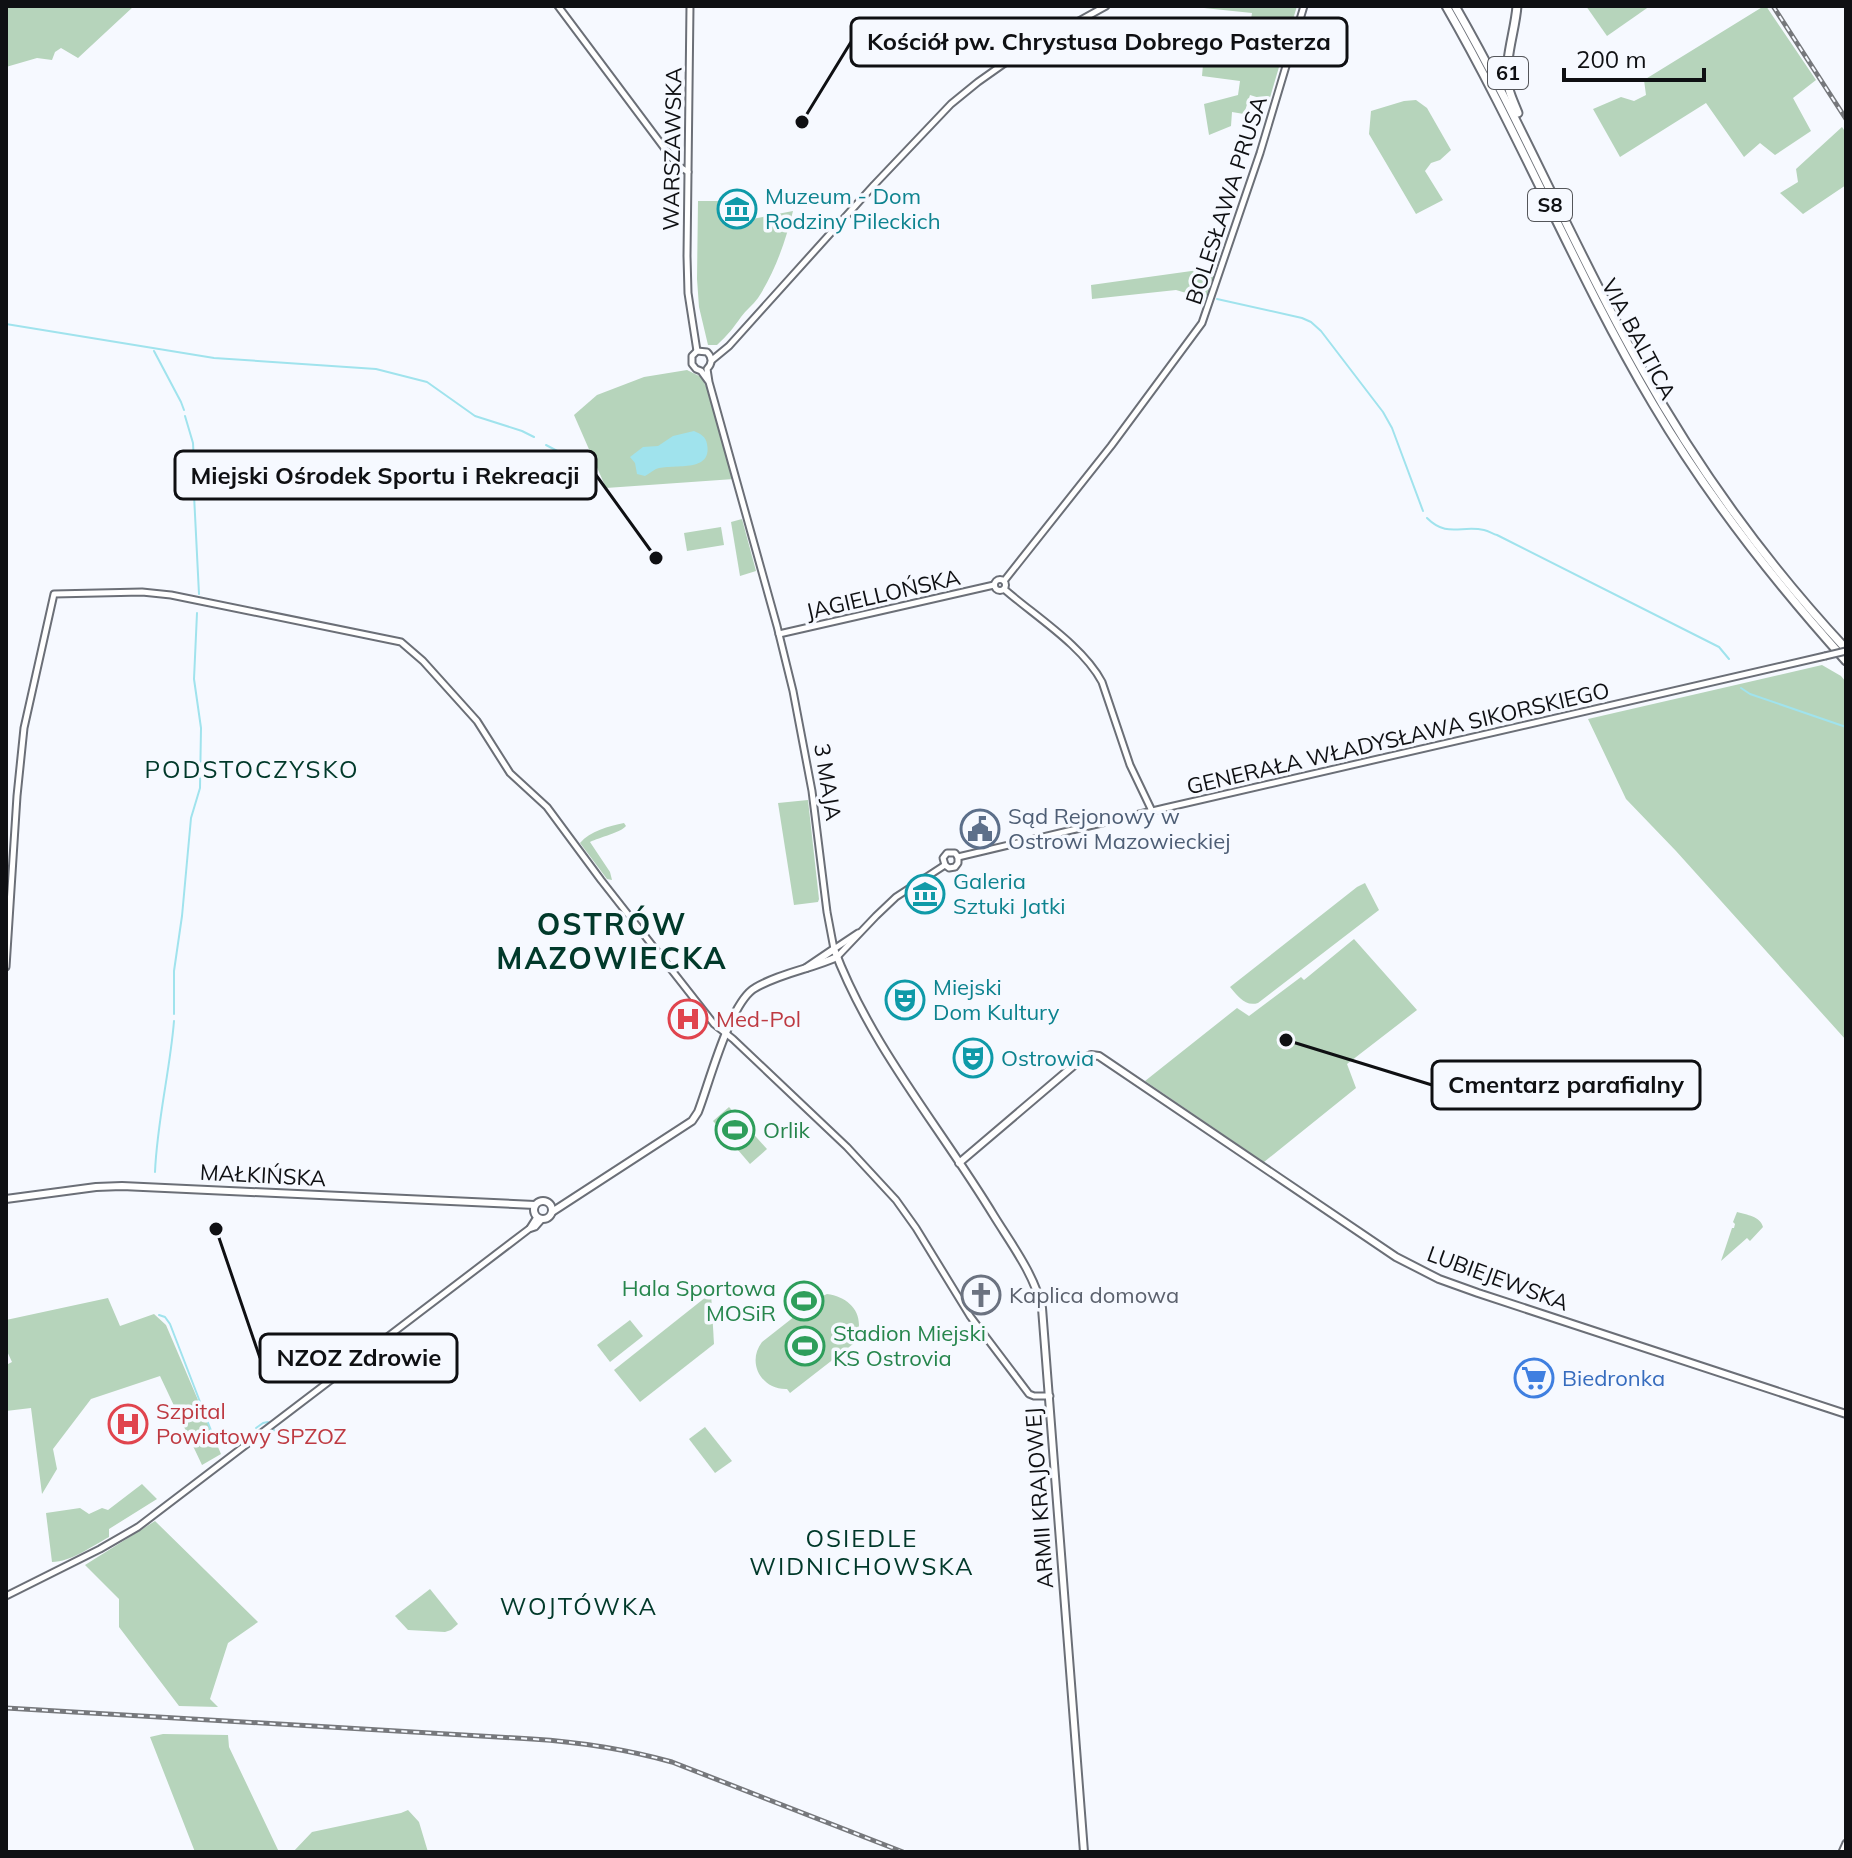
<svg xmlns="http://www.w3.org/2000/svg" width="1852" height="1858" font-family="Mulish,sans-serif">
	<rect width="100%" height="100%" fill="#f6f9ff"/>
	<g fill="#b6d4bb">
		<polygon points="6,6 134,6 78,58 61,48 55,52 52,60 37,58 6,67"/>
		<polygon points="1210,6 1297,6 1269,101 1250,95 1244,114 1232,112 1231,126 1209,135 1204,104 1238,95 1240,81 1202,76 1205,41 1247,44 1252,13 1204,8"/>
		<polygon points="1586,6 1650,6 1607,36"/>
		<polygon points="1764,6 1766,6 1816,80 1793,98 1811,131 1775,155 1760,143 1744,157 1706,103 1620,157 1593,109 1621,97 1634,101 1646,95 1644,80"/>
		<polygon points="1416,100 1427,108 1451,150 1440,160 1431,163 1425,171 1443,200 1416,214 1369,134 1371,111 1404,101"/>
		<polygon points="1842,127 1846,133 1846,185 1803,214 1780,193 1798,182 1796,169"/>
		<path d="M698 201H745L747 220 793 211C786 240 775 272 758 298 753 305 746 310 741 317 734 327 727 336 717 345H708L699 307 697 279Z"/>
		<polygon points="1213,268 1217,268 1207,299 1176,290 1092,299 1091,285"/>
		<polygon points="687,370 701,377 707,388 734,479 606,488 574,415 597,395 644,377"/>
		<polygon points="742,519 756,571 740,576 731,522"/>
		<polygon points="721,527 724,545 687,551 684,533"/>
		<polygon points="1822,665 1841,676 1846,682 1846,1040 1676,851 1626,799 1588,719"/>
		<polygon points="808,800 819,899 818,902 794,905 778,803"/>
		<path d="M624 823 626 826C620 833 600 837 590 842L610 872 612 880 607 879 580 843C590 831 609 826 624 823Z"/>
		<path d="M1365 883 1379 910 1258 1003C1245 1007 1238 996 1230 987L1357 887Z"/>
		<polygon points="1354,939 1417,1010 1347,1064 1356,1088 1264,1162 1145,1081 1237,1008 1249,1016 1301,977 1304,980"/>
		<polygon points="729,1107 767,1149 750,1164 713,1121"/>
		<path d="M1737 1212C1747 1215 1760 1216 1763 1227L1750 1241 1747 1238 1721 1261 1732 1228H1734L1735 1224 1733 1222Z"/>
		<polygon points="711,1293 714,1344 640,1402 614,1370"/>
		<path d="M827 1294C848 1297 863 1311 858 1333L862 1337 790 1393 787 1389C762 1390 746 1363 762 1342L818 1298Z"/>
		<polygon points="108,1298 120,1326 154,1314 166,1325 221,1454 202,1465 160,1376 91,1399 53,1449 57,1469 42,1494 31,1408 6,1411 6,1365 12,1362 6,1349 6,1320"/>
		<polygon points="630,1320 643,1336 610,1362 597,1345"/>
		<polygon points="705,1427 732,1461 715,1473 689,1439"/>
		<path d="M142 1484 157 1499 109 1529V1537C92 1546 71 1562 52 1562L46 1513 80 1508 89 1514 102 1508 108 1510Z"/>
		<polygon points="155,1521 258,1622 228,1643 210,1699 218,1707 179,1706 119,1627 119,1599 85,1565"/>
		<polygon points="430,1589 458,1624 451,1630 445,1632 408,1630 395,1616"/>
		<polygon points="163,1734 228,1735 229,1747 279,1852 195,1852 150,1737"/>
		<polygon points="408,1810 419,1822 428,1852 293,1852 312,1832 401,1813"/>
	</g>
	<path fill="#a0e3ed" d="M694 431C701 434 706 437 707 444 713 474 672 463 656 469 652 471 649 474 645 476L637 474 635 463 630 457 643 447 658 446 673 436Z"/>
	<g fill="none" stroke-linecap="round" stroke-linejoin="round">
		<g stroke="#a0e3ed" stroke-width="2">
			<polyline points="1192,293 1206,296"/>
			<polyline points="1217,299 1302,318 1311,322 1321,331 1383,412 1392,428 1423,511"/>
			<polyline points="6,324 214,358 376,369 427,382 475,416 522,431 534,437"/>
			<polyline points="154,351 181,402 184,410"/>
			<polyline points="185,416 193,443 194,464"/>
			<polyline points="546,445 578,462"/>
			<polyline points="193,475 199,594"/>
			<path d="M1427 518C1447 538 1461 525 1484 530 1489 531 1493 534 1497 535L1719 647 1729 659"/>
			<polyline points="1741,688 1750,694 1846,727"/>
			<polyline points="174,1014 174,971 182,916 191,818 200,788 201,728 194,679 197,613"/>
			<path d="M155 1172C157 1121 170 1071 174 1021"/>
			<polyline points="159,1315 165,1317 170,1324 217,1446"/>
			<polyline points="256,1428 263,1423 268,1422"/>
			<polyline points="272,1434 274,1430"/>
			<polyline points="229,1444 251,1431"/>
		</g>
		<g stroke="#6b6f77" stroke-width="9">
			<g id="minor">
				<polyline points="558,6 677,165 688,172"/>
				<polyline points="690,6 687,256 688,293 697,351"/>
				<polyline points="712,360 729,346 874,185 951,104 978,82 1012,58 1106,6"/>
				<path d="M709 382 701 371 696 369 692 364V356L697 351 707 352C712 357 713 363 707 369L709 382 777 626 793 691 812 791 827 912 834 949 858 933"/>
				<circle cx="1000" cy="585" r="5.5"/>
				<polyline points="1004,581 1111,446 1202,323 1260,153 1304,6"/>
				<path d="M1004 589C1035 616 1083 646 1102 682L1130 765 1152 811"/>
				<polyline points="779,634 994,585"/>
				<polyline points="958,857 1165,808 1825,656"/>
				<polyline points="945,865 943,858 947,853 955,853 958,857"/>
				<polyline points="945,865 949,868 955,867 958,863 958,857"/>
				<polyline points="837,957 876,916 896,897 945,865"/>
				<polyline points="6,967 17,796 24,728 54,594 142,592 171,595 401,642 423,661 477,721 510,773 547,807 601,880 714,1024 733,1039 847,1147 896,1200 916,1228 970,1316 1029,1394 1034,1396 1050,1396"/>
				<polyline points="530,1228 537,1217"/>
				<polyline points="6,1596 100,1549 138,1527 529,1229 535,1227 542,1219"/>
				<polyline points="1842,1852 1846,1843"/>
			</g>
		</g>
		<g stroke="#6b6f77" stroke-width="10">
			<g id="major">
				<path d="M806 968 834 949C871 1047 940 1127 994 1216 1012 1245 1034 1274 1042 1308L1084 1852"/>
				<polyline points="959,1163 1079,1061 1091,1055 1099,1056 1396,1257 1439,1279 1478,1293 1846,1414"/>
				<polyline points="6,1199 96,1187 122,1186 535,1205"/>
				<circle cx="543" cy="1210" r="9"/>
				<path d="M552 1212 692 1121 698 1112C709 1084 730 1002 755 988 780 973 811 969 837 957"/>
			</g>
		</g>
		<g stroke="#6b6f77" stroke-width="11">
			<g id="highway">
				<path d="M1446 6C1521 136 1577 276 1653 404 1708 497 1774 581 1846 661"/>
				<path d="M1455 6C1523 124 1575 251 1642 369 1699 471 1767 564 1846 649"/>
				<path d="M1517 6C1515 33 1503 61 1509 89 1511 97 1515 105 1518 113"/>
			</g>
		</g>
		<use href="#minor" stroke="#fff" stroke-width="5"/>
		<use href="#major" stroke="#fff" stroke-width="6"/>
		<use href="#highway" stroke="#fff" stroke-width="7"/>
		<g stroke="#76787c" stroke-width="5">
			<g id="rail">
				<polyline points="1773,6 1846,119"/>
				<path d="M6 1708 532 1739C580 1742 625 1749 672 1762L903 1852"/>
			</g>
		</g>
		<use href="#rail" stroke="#f6f9ff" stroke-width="2" stroke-dasharray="6" stroke-linecap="butt"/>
		<g stroke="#6b6f77" stroke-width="9" stroke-linecap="butt">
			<polyline id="minor-bridge" points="1825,656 1846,651"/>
		</g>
		<use href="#minor-bridge" stroke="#fff" stroke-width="5"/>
	</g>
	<defs>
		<g id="museum-ring" transform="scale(2)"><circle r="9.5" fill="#f6f9ff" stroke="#0f9aa8" stroke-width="1.5"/><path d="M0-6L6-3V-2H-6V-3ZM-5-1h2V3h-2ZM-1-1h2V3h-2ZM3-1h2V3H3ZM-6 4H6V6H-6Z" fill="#0f9aa8"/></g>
		<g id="civic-ring" transform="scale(2)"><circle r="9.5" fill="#f6f9ff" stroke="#5c6f8a" stroke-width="1.5"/><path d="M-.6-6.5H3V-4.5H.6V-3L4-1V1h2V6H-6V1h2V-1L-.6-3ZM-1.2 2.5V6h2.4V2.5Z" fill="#5c6f8a"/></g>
		<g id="theatre-ring" transform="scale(2)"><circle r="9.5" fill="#f6f9ff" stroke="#0f9aa8" stroke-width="1.5"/><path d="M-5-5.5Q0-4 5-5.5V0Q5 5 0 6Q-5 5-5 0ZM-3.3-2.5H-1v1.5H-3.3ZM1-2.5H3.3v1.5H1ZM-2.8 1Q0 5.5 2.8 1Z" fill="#0f9aa8"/></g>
		<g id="hospital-ring" transform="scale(2)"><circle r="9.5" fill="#f6f9ff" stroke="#e0444e" stroke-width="1.5"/><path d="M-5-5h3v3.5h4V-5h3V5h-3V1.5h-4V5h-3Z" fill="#e0444e"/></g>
		<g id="stadium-ring" transform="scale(2)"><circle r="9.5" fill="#f6f9ff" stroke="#2e9e5b" stroke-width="1.5"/><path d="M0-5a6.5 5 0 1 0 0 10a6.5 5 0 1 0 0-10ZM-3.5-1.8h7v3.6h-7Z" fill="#2e9e5b"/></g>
		<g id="church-ring" transform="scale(2)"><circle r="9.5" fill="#f6f9ff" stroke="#6b7280" stroke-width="1.5"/><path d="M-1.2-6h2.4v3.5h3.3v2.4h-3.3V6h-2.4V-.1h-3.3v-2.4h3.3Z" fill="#6b7280"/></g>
		<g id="supermarket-ring" transform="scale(2)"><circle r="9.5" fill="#f6f9ff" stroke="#3f7fe0" stroke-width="1.5"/><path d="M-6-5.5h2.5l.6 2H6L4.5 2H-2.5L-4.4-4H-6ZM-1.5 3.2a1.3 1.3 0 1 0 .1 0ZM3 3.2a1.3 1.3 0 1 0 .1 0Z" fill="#3f7fe0"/></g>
	</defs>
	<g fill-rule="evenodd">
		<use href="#museum-ring" x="737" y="209"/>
		<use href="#civic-ring" x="980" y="829"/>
		<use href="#museum-ring" x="925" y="894"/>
		<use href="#theatre-ring" x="905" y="1000"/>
		<use href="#hospital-ring" x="688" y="1019"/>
		<use href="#theatre-ring" x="973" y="1058"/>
		<use href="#stadium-ring" x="735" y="1130"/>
		<use href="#church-ring" x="981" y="1295"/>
		<use href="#stadium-ring" x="804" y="1301"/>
		<use href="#stadium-ring" x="805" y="1346"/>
		<use href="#supermarket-ring" x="1534" y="1378"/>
		<use href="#hospital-ring" x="128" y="1424"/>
	</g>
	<g text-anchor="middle" stroke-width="7" stroke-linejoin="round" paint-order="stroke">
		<g fill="#f6f9ff" stroke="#54565a" stroke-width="2">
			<rect x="1488" y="57" width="40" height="32" rx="6"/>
			<rect x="1528" y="189" width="44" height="32" rx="6"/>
		</g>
		<g font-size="20" font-weight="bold" fill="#0f1013">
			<text x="1508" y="80">61</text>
			<text x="1550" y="212">S8</text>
		</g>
		<g font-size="22" fill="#0f1013" stroke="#f6f9ff">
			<text transform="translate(672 149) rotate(-89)" y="8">WARSZAWSKA</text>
			<text transform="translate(1226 200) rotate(-72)" y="8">BOLESŁAWA PRUSA</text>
			<text transform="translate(1639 339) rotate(62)" y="8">VIA BALTICA</text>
			<text transform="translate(883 594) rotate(-13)" y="8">JAGIELLOŃSKA</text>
			<text transform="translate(1398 738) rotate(-13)" y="8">GENERAŁA WŁADYSŁAWA SIKORSKIEGO</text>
			<text transform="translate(828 782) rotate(81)" y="8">3 MAJA</text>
			<text transform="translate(263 1175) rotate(3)" y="8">MAŁKIŃSKA</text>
			<text transform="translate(1498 1278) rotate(20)" y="8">LUBIEJEWSKA</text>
			<text transform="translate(1039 1498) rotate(-94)" y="8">ARMII KRAJOWEJ</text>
		</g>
		<g font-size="22" fill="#0d838f" stroke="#f6f9ff" text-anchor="start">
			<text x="765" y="204">Muzeum - Dom<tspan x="765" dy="25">Rodziny Pileckich</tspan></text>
			<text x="953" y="889">Galeria<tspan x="953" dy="25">Sztuki Jatki</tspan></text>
			<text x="933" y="995">Miejski<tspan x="933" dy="25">Dom Kultury</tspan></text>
			<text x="1001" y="1066">Ostrowia</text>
		</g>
		<g font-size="22" fill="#4e5e75" stroke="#f6f9ff" text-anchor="start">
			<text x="1008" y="824">Sąd Rejonowy w<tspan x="1008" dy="25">Ostrowi Mazowieckiej</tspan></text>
		</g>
		<g font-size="22" fill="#be3a42" stroke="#f6f9ff" text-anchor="start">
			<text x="716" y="1027">Med-Pol</text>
			<text x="156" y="1419">Szpital<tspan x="156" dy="25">Powiatowy SPZOZ</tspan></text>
		</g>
		<g font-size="22" fill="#27864d" stroke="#f6f9ff" text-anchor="start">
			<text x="763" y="1138">Orlik</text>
			<text x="776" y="1296" text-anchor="end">Hala Sportowa<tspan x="776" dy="25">MOSiR</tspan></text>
			<text x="833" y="1341">Stadion Miejski<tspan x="833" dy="25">KS Ostrovia</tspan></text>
		</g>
		<g font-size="22" fill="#5b616d" stroke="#f6f9ff" text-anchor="start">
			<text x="1009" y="1303">Kaplica domowa</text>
		</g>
		<g font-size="22" fill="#366cbe" stroke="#f6f9ff" text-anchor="start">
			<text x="1562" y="1386">Biedronka</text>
		</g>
		<g font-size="24" letter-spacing="2" fill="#01392a" stroke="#f6f9ff">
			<text x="252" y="778">PODSTOCZYSKO</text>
			<text x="862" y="1547">OSIEDLE<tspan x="862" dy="28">WIDNICHOWSKA</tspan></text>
			<text x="579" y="1615">WOJTÓWKA</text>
		</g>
		<g font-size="30" font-weight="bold" letter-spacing="2" fill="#01392a" stroke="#f6f9ff">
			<text x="612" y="935">OSTRÓW<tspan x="612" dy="34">MAZOWIECKA</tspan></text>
		</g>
	</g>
	<path fill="none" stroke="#0f1013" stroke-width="3" d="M802 122L851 42M656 558L596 475M1286 1040L1432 1085M216 1229L260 1358"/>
	<g fill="#0f1013" stroke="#f6f9ff" stroke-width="3">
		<circle cx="802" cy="122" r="8"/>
		<circle cx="656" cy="558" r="8"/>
		<circle cx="1286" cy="1040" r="8"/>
		<circle cx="216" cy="1229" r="8"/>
	</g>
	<g fill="#f6f9ff" stroke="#0f1013" stroke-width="3">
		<rect x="851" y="18" width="496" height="48" rx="8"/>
		<rect x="175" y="451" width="421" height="48" rx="8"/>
		<rect x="1432" y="1061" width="268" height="48" rx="8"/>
		<rect x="260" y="1334" width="197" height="48" rx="8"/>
	</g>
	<g font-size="24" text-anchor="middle" font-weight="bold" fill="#0f1013">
		<text x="1099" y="50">Kościół pw. Chrystusa Dobrego Pasterza</text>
		<text x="385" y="484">Miejski Ośrodek Sportu i Rekreacji</text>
		<text x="1566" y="1093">Cmentarz parafialny</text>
		<text x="359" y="1366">NZOZ Zdrowie</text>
	</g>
	<rect width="1852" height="1858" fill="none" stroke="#0f1013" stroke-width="16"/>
	<path d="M1564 68v12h140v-12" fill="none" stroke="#0f1013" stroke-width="4"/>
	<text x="1576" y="68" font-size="24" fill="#0f1013" stroke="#f6f9ff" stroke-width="6" paint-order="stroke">200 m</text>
</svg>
